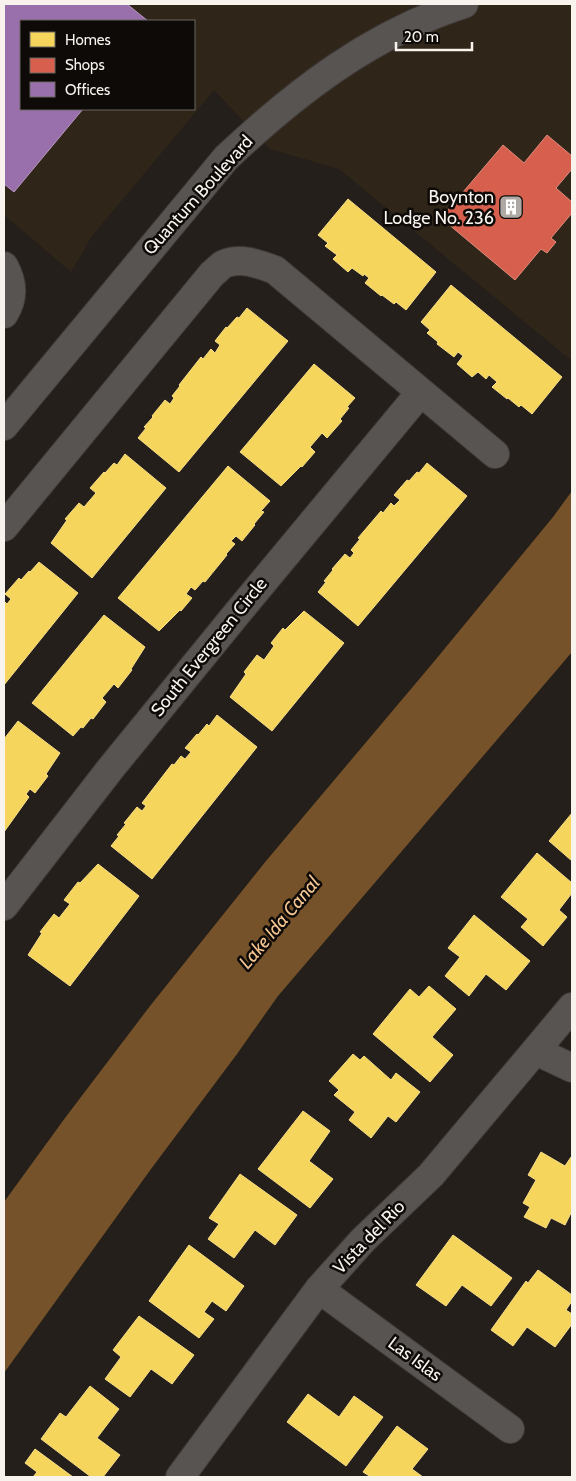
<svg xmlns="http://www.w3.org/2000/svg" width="576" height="1481" font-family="Cabin,sans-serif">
	<rect width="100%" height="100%" fill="#241f1a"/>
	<path fill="#302519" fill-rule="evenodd" d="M4 4H572V361L339 169 270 149 214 90 92 236 71 272 4 215ZM21 21H194V109H21Z"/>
	<polygon fill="#755229" points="572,491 572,652 278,996 237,1054 151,1169 4,1373 4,1202 65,1118 150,1006 266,861 432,664 553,517"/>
	<g fill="#f6d55c" stroke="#f7de88">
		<polygon points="348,199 436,272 406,310 396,302 394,304 382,295 381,296 365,283 369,278 364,274 363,276 352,268 348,272 333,259 337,255 325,246 328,243 318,235"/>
		<polygon points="451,285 562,377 532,414 521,405 519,407 508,398 507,399 492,387 497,382 489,375 486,379 478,372 472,377 457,364 463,356 458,352 454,357 437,344 438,342 427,333 430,330 421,322"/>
		<polygon points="247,308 288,341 179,472 138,438 146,428 144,427 153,417 152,416 165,400 170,404 174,398 172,396 180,386 179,385 201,357 203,359 211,349 215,353 220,345 215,341 226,327 227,328 237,317 239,318"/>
		<polygon points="314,364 355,398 347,407 349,408 340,419 342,421 327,438 322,433 310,447 315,452 302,467 301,466 281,486 240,452"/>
		<polygon points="125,454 166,488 92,578 51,543 67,520 65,519 79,503 84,507 96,493 90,488 104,472 105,473 114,463 117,465"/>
		<polygon points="427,463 467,496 358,626 318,592 326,582 324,581 333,570 332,569 345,554 350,558 354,553 351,550 360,539 358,538 381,511 383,513 391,503 394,506 400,500 394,495 407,480 409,481 417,472 419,473"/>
		<polygon points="228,466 270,501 261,511 264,512 254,524 255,525 242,541 236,536 231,541 235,544 226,554 227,555 205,582 203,581 195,590 191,587 186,594 192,598 181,611 180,610 159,631 118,598"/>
		<polygon points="39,562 78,593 4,685 4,601 7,604 11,599 5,594 19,578 21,580 29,571 30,572"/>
		<polygon points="304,611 344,643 272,731 230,697 246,674 244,672 257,655 264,660 274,646 271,643 283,628 285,630"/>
		<polygon points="104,615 145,647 131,669 132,670 118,688 114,684 102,698 106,702 93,719 91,718 83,728 81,727 73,736 32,703"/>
		<polygon points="217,715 257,747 152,879 111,846 119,836 117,835 126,824 124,823 137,807 142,811 146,806 142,803 172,764 174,765 181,756 185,759 191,752 185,748 197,734 198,735 207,724 209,726"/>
		<polygon points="18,721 60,753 46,774 48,776 35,793 30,789 26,794 29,797 4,832 4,739"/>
		<polygon points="572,813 572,861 549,841"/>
		<polygon points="537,853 572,883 572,893 559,910 567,917 543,946 521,927 528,919 501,897"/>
		<polygon points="98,864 139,896 70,986 28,955 42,933 40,932 54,914 59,918 70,904 64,900 78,882 80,883"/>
		<polygon points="474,915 530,961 506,990 486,974 469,996 445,976 460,957 448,948"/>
		<polygon points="429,986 456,1009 432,1037 453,1055 430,1082 373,1034 410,989 419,997"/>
		<polygon points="353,1054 360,1060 364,1056 391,1080 396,1073 420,1092 396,1122 388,1116 371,1138 349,1120 355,1112 334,1095 339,1090 329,1081"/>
		<polygon points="303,1111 330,1131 309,1161 333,1179 310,1208 258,1169"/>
		<polygon points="541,1152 565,1166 571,1157 572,1158 572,1211 565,1225 551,1218 546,1228 524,1217 530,1207 523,1203 536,1180 528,1175"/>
		<polygon points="240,1174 297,1215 275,1245 255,1230 234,1258 208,1239 219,1224 209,1218"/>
		<polygon points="453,1235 512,1278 491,1306 462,1285 446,1306 416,1285"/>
		<polygon points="189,1245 244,1286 226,1311 212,1301 204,1312 214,1319 199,1338 149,1301"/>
		<polygon points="538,1270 572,1295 572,1301 566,1310 572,1314 572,1324 555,1347 527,1327 513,1346 491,1330 526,1281 528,1283"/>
		<polygon points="139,1316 194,1355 172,1384 151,1369 130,1397 105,1379 121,1357 113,1350"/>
		<polygon points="90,1386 119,1409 97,1438 120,1455 103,1477 91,1477 41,1439 60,1413 66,1417"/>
		<polygon points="308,1394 339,1417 354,1396 383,1417 346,1466 287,1422"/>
		<polygon points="397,1426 428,1449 412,1469 423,1477 371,1477 363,1472"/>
		<polygon points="35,1449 73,1477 33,1477 37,1472 25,1463"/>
	</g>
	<polygon fill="#d6604d" stroke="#e08c7d" points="547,135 572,156 572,169 556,188 572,202 572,213 551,238 556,242 547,253 541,249 515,280 441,218 503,145 524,163"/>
	<polygon fill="#9970ab" stroke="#b697bf" points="4,4 127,4 148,21 21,21 21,109 83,109 14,192 4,184"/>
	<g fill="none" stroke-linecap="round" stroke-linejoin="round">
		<g stroke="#403b38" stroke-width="30">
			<g id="minor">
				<path d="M4 266C13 282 14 298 4 314"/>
				<path d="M4 527 212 274C216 271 220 266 224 264 241 257 259 264 275 270L495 454"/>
				<polyline points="4,906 111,768 239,611 420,393"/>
				<polyline points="536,1051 572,1068"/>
				<polyline points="319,1289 510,1429"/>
				<polyline points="180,1477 319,1289 363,1240 431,1175 572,1007"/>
			</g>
		</g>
		<g stroke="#403b38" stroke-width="30">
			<path id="tertiary" d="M4 426 226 158C296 92 371 34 464 4"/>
		</g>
		<use href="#minor" stroke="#585451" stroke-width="28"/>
		<use href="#tertiary" stroke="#585451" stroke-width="28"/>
	</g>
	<defs>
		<g id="building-square" transform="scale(1.25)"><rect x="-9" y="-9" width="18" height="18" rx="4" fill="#aea9a4" stroke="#0d0a07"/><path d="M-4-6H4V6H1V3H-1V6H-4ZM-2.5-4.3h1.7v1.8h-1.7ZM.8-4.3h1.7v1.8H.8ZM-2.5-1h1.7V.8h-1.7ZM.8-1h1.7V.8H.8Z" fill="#fff"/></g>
	</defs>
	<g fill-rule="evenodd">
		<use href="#building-square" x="511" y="207"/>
	</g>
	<g text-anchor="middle" stroke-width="5" stroke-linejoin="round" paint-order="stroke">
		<g font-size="18" fill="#f9f3ee" stroke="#0d0a07">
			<text transform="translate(198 195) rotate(-48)" y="6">Quantum Boulevard</text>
			<text transform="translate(209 647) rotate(-51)" y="6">South Evergreen Circle</text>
			<text transform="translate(369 1237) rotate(-46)" y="6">Vista del Rio</text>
			<text transform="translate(415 1359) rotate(36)" y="6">Las Islas</text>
		</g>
		<g font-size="18" fill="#f9f3ee" stroke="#0d0a07" text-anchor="end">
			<text x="494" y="203">Boynton<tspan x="494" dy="21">Lodge No. 236</tspan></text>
		</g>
		<g font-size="19" font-style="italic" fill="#f6c692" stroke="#0d0a07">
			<text transform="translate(279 922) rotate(-50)" y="7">Lake Ida Canal</text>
		</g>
	</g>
	<rect width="576" height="1481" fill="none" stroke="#f9f3ee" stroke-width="10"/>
	<rect x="20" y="20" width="175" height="90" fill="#0d0a07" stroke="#6b6763"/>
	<rect x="30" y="32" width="25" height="15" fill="#f6d55c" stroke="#6b6763"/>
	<text x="65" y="45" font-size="15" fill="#f9f3ee">Homes</text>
	<rect x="30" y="58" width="25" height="15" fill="#d6604d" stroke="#6b6763"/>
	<text x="65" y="70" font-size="15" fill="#f9f3ee">Shops</text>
	<rect x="30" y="82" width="25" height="15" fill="#9970ab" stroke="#6b6763"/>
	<text x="65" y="95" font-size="15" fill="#f9f3ee">Offices</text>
	<path d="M396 42v8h76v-8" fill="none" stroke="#f9f3ee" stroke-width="2.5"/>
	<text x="404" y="42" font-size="15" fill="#f9f3ee" stroke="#0d0a07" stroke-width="4" paint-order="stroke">20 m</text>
</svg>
